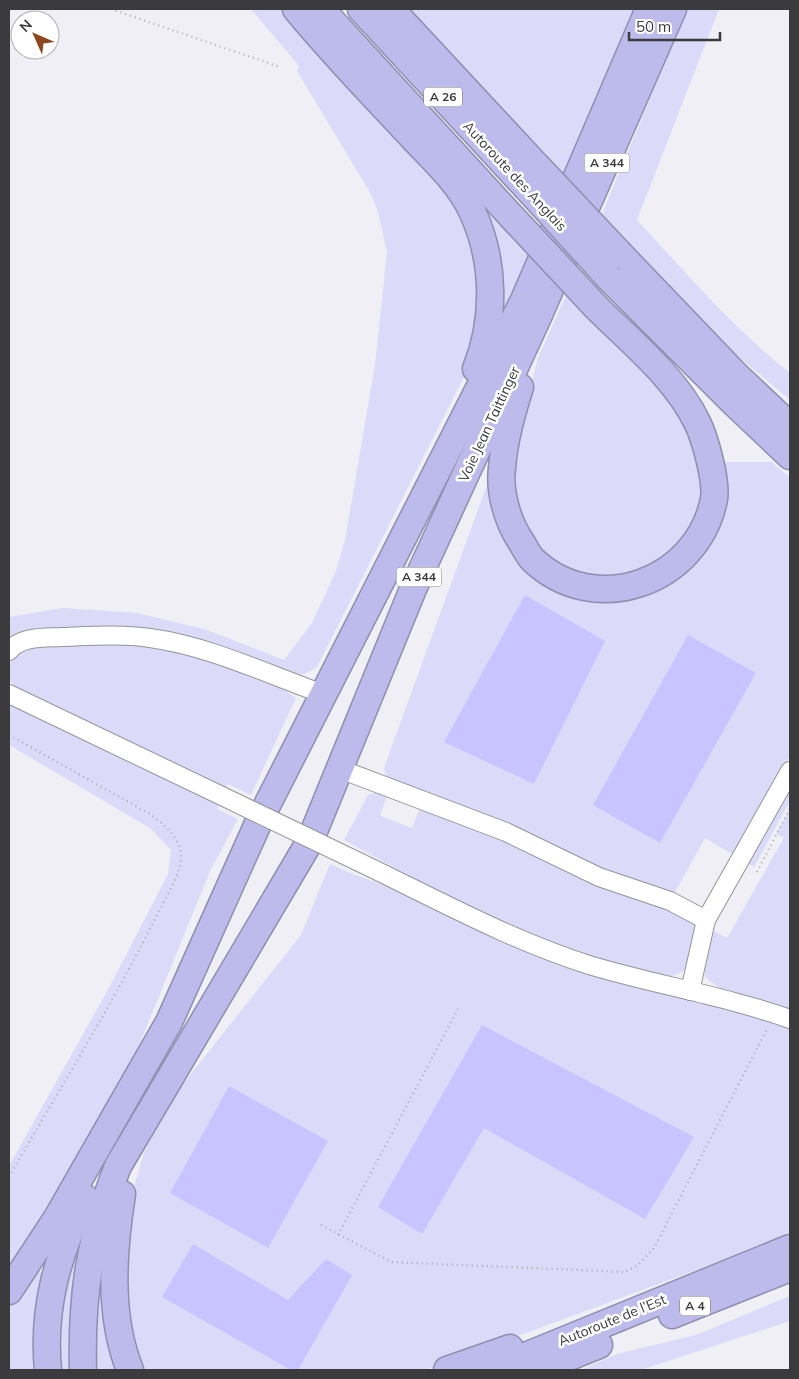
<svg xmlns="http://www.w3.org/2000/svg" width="799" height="1379" font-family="Mulish,sans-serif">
	<rect width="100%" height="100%" fill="#efeff5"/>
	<g fill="#dbdaf8">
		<path d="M251 9H281L419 159 451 197 468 223 477 255 483 320 467 371 318 665C308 674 302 676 288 674L185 638 9 643V617L63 608 137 613 207 630 284 660 312 623 336 571 345 540 375 365 387 252 378 212 371 194 297 71 299 66Z"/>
		<polygon points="409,9 637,9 566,176 491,99"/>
		<path d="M687 9H719L637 220C686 273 733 328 790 373V400L733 352 602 214Z"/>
		<polygon points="423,137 531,252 496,329 498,291"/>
		<polygon points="568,291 660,388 681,416 704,474 702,512 687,543 652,568 617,578 590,578 568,572 545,555 528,534 518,514 513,486 514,454 538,358"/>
		<polygon points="714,451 726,462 772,462 790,478 790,756 734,855 705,838 674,894 646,890 392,780 386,776 384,768 491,474 494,501 568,592 700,551"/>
		<path d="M124 636C183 651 246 663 296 698L251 795 228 784 226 788 15 689 9 678V666L13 654 27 646Z"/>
		<polygon points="9,702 220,804 217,809 238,819 210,871 131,1065 48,1213 9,1268 9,1166 109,988 168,874 171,850 150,828 9,745"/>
		<polygon points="790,784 790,801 754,867 746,862"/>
		<path d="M377 792 387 795 380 816 412 828 420 808 487 832 617 893 645 899 695 920C698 930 694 956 688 966 683 974 672 976 663 978L563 950 461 904 344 840 368 795Z"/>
		<polygon points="790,809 790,1013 723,991 705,977 704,967 710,929 727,938 784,838 776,834"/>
		<polygon points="330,864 352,874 759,1015 790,1028 790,1232 721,1261 425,1370 140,1370 125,1325 128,1207 144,1153 172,1098 301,935"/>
		<path d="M110 1232 125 1370H98C93 1322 102 1280 110 1232Z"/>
		<polygon points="72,1242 82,1245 75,1370 54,1370 59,1282"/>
		<polygon points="33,1268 48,1276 40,1370 9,1370 9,1305"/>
		<polygon points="790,1296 790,1321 641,1370 581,1370 617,1354 696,1335"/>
	</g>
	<g fill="#c7c4ff">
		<polygon points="525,595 605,641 534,784 444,742"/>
		<polygon points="688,635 756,673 660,843 593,805"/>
		<polygon points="482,1025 694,1137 645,1219 484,1128 422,1234 378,1207"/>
		<polygon points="229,1086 328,1141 268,1248 170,1193"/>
		<polygon points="193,1244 288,1300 326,1259 352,1275 298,1370 291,1370 162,1297"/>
	</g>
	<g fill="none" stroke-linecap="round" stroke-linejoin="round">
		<g stroke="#949499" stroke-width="20">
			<g id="minor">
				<path d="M9 651C21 636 44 638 62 637 91 636 121 634 150 638 209 646 267 674 323 694"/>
				<polyline points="9,694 224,797"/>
				<polyline points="340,769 506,832 599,877 670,901 706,920"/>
				<path d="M361 863C436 899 510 940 589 965 656 985 725 996 790 1019"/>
				<polyline points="690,991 706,920 790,771"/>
			</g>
		</g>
		<g stroke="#908eaf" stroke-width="29">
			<g id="highway">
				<path d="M296 9C333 54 373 95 413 138 434 160 459 183 472 211 495 260 496 319 476 369"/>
				<polyline points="321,9 511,216"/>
				<polyline points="361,9 525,186"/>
				<polyline points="391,9 536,165"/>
				<polyline points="621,255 736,375 790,426"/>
				<polyline points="609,278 733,402 790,456"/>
				<path d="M520 387C512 413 504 440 502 468 499 491 507 520 520 540 524 546 527 553 532 559 595 620 698 582 714 499 717 481 705 438 697 422 676 378 631 342 597 308"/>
				<path d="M122 1194C113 1251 108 1315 130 1370"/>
				<polyline points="9,1291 57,1218 169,1022 260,819 524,300 649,9"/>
				<polyline points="672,1315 790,1268"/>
				<path d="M48 1370C42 1308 58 1253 85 1198"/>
				<path d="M83 1370C81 1293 90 1238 118 1166L310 841 413 589 538 317 673 9"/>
				<polyline points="447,1370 510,1348"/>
				<polyline points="491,1370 790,1248"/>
				<polyline points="537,1370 599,1345"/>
			</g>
		</g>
		<g stroke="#a5a5aa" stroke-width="2" stroke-dasharray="1 4" stroke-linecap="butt">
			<polyline points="111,9 280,67"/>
			<path d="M9 735 150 814C163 824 180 837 181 855 182 874 165 898 157 915 112 1005 59 1090 9 1177"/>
			<polyline points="757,872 790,808"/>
			<polyline points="321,1225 391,1262 625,1272 638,1265 654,1248 768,1027"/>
			<polyline points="338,1235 459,1007"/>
		</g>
		<use href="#minor" stroke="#fff" stroke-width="18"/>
		<use href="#highway" stroke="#bdbbec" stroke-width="26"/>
		<g stroke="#949499" stroke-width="20" stroke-linecap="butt">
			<polyline id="minor-bridge" points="224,797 361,863"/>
		</g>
		<g stroke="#908eaf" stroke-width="29" stroke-linecap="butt">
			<g id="highway-bridge">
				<polyline points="536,165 621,255"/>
				<polyline points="525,186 609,278"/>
				<polyline points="511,216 597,308"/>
			</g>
		</g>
		<use href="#minor-bridge" stroke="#fff" stroke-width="18"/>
		<use href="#highway-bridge" stroke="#bdbbec" stroke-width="26"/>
	</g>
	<g text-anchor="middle" stroke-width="5" stroke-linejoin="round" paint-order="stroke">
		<g fill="#fff" stroke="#767678" stroke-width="1">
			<rect x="424" y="87.5" width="38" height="19" rx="4"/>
			<rect x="584.5" y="153.5" width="45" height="19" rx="4"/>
			<rect x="396.5" y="567.5" width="45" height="19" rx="4"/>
			<rect x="680" y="1296.5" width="30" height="19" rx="4"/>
		</g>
		<g font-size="12" font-weight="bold" fill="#3b3b3e">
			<text x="443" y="101">A 26</text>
			<text x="607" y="167">A 344</text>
			<text x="419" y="581">A 344</text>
			<text x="695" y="1310">A 4</text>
		</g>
		<g font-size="14" fill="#3b3b3e" stroke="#fff">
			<text transform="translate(515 176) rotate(47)" y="5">Autoroute des Anglais</text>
			<text transform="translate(489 424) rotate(-65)" y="5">Voie Jean Taittinger</text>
			<text transform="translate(612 1320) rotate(-22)" y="5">Autoroute de l’Est</text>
		</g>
	</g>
	<rect width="799" height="1379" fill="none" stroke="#3b3b3e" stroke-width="20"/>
	<g transform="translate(35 35) rotate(315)"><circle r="24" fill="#ffffff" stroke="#b1b1b2"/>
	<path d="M0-4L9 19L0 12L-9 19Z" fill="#8d471e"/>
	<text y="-8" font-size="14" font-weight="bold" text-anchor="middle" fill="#3b3b3e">N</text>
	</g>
	<path d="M629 32v8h91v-8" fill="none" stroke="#3b3b3e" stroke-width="2.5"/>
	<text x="636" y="32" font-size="15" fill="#3b3b3e" stroke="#ffffff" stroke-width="4" paint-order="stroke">50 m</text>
</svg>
